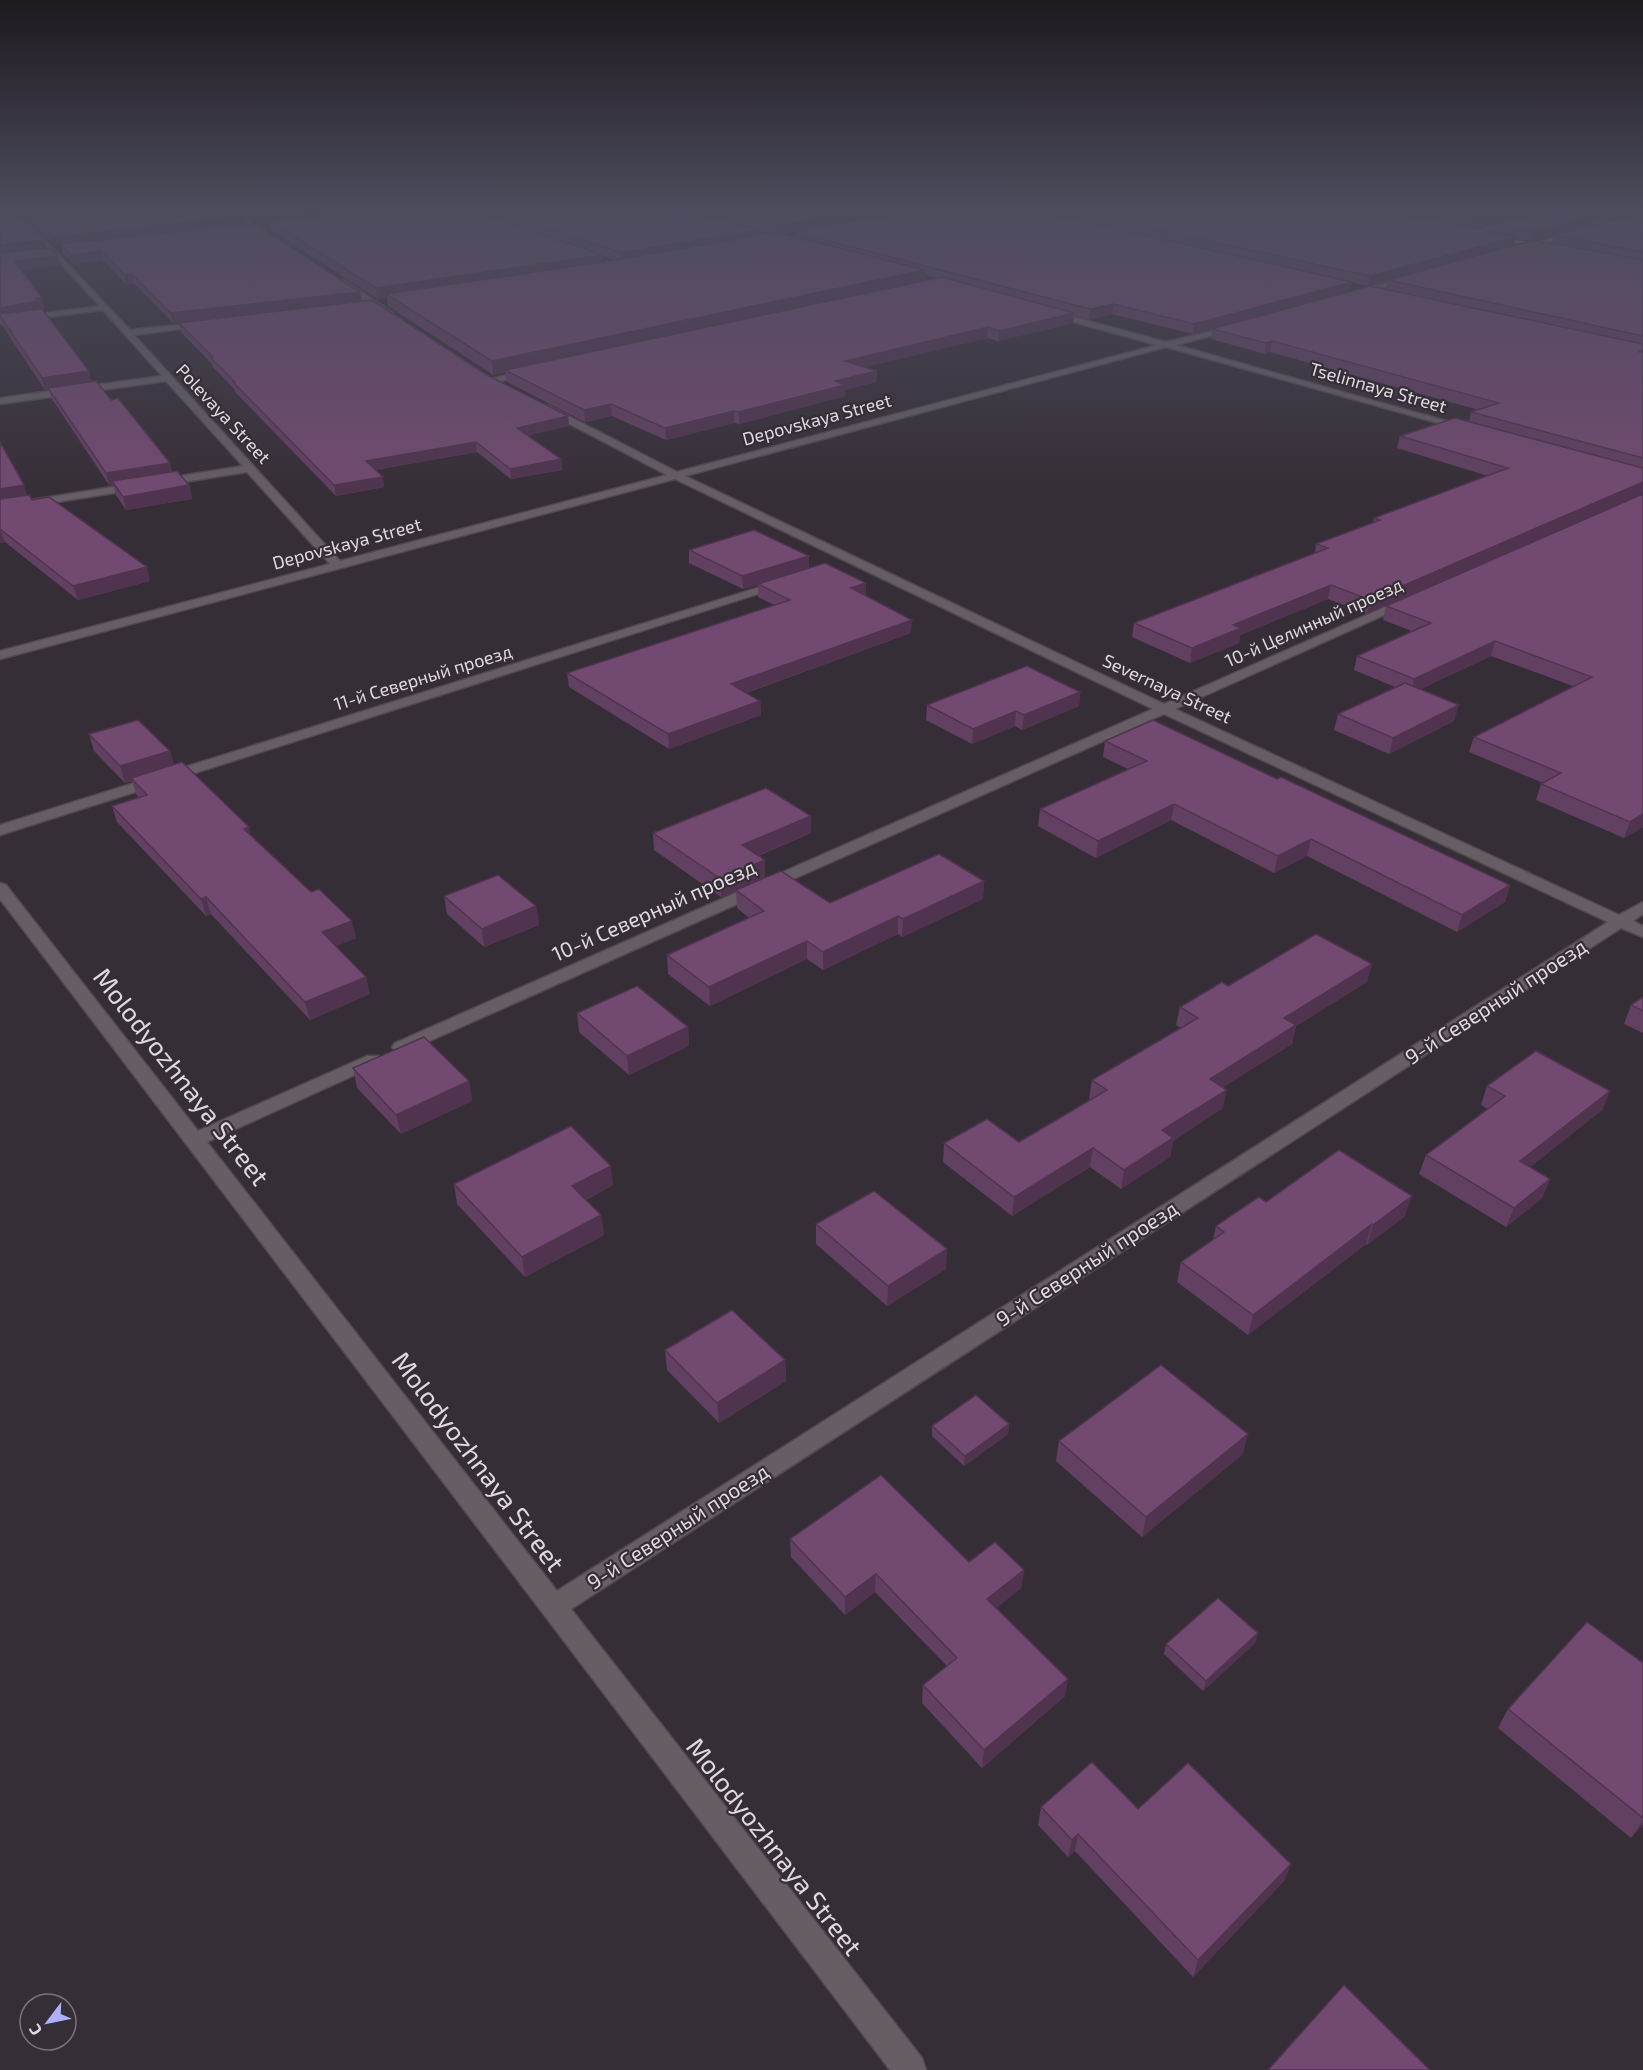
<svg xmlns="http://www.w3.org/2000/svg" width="1643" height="2070" font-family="'Exo 2',sans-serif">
	<rect width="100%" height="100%" fill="#362e36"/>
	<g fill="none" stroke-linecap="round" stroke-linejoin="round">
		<g stroke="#504a4f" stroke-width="3">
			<g id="minor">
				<polygon points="8,207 14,207 130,330 206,322 206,326 203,326 134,335 340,561 667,475 543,410 543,406 549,406 677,472 1157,345 1048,315 1048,311 1051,311 1166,342 1237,325 1237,329 1176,345 1471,428 1463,430 1166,347 685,476 1164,704 1403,599 1411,599 1411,603 1175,709 1619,915 1643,902 1643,914 1633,921 1643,926 1643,937 1621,928 571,1609 922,2058 926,2070 890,2070 0,899 0,883 6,885 198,1131 367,1056 379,1056 382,1060 379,1064 207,1142 557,1591 1608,922 1164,714 407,1051 395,1051 392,1047 395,1043 1153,709 675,479 0,659 0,651 330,564 247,472 0,511 0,505 243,466 166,381 0,404 0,398 162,376 103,310 0,323 0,319 100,306"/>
				<polygon points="224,207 231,207 273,237 268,238"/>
				<polygon points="1441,207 1454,207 1523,221 1472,235 1470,232 1511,221"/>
				<polygon points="1596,207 1643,213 1643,217 1599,209"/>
				<polygon points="1568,215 1611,223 1614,225 1611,227 1566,218"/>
				<polygon points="1411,276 1414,280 1353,295 1349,293"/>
				<polygon points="341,280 344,280 393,313 386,315 338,284"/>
				<polygon points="528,369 532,372 531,374 492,383 488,380"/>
				<polygon points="779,581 783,582 783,586 0,835 0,825"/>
			</g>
		</g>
		<g stroke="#504a4f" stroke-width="3">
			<polygon id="major" points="1576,232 1578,235 1532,247 1489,237 1492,235 1532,243"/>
		</g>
		<use href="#minor" fill="#665d65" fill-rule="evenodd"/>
		<use href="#major" fill="#a9766a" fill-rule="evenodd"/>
	</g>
	<g fill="#624061" fill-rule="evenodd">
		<polygon points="0,207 44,240 46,249 60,265 21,270 42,298 45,308 40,309 92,382 111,400 172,472 189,485 192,499 126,510 116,495 113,485 109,485 52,399 49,389 45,390 2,325 0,318"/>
		<polygon points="17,207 231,207 244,216 246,224 362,301 487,375 568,416 569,426 527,435 561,459 562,470 511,479 477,452 375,470 384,487 336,496 235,392 234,389 213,367 212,364 181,332 179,323 335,305 173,323 134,283 126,284 103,260 73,264 63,253 61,245 56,246"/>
		<path d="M235 207H1643V211L1630 209 1628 217 1608 222 1594 219 1592 226 1532 241 1516 238 1514 246 1368 286 1351 282 1350 291 1386 289 1388 280 1552 243 1554 235 1643 213V493L1367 614 1328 599 1240 635 1239 643 1190 663 1132 637 1134 623 1315 553 1316 544 1373 523 1374 518 1488 476 1397 448 1400 436 1469 421 1471 412 1479 410 1270 352 1265 354 1211 339 1212 329 1193 334 1112 314 1089 320 1073 315V323L998 341 987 338 865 367 877 371 876 382 845 390V396L739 424 734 423 666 440 612 416 585 422 507 382 505 372 493 375 388 306 387 297 378 299 272 231 270 222 261 223ZM1503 215 1516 217 1501 221ZM1492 224 1490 231 1475 228ZM813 228 795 232V237L782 234ZM752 229 769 233 757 235ZM603 256 615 260 603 262ZM925 275 937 279 924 281Z"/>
		<polygon points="0,442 27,495 32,500 150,581 78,600 5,542 0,543"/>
		<polygon points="1643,494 1643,827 1624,838 1536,800 1541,784 1543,783 1469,752 1474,737 1573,686 1491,656 1420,689 1454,721 1389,754 1334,730 1338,714 1395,687 1354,670 1357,656 1412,631 1383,620 1386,606"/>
		<polygon points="689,550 809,556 809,568 866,596 911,633 746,693 760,701 761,715 669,749 569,687 567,673 774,605 758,597 758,585 743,589 689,563"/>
		<polygon points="1080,692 1079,706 1022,730 1015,726 972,744 926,720 927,705"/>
		<polygon points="89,734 170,751 174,765 251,835 356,938 336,946 370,994 310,1020 211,914 206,916 117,822 112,806 138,797 136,794 132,781 125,783 94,751"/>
		<polygon points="1105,741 1277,779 1510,885 1505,902 1457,932 1307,856 1274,873 1171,820 1096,858 1038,826 1040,809 1128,769 1103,757"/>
		<polygon points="653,833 811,833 758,856 765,860 765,877 830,903 984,881 983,899 902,937 898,934 823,970 807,959 710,1006 668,974 667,955 749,918 737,908 736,891 721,897 654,850"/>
		<polygon points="444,896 536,906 539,925 484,947 447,914"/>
		<polygon points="1367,982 1296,1026 1292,1044 1223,1087 1223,1108 1173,1141 1170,1157 1121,1189 1090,1167 1012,1216 943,1162 944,1143 1019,1142 1090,1100 1089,1099 1092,1080 1181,1028 1176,1025 1180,1007 1228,986"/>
		<polygon points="1643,997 1643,1033 1624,1024 1631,1005"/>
		<polygon points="577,1013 688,1027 689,1046 629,1075 579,1032"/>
		<polygon points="353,1068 469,1081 472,1101 401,1134 357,1088"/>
		<polygon points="1487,1086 1610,1091 1602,1110 1530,1167 1550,1179 1542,1198 1506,1227 1419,1174 1426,1155 1488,1109 1481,1105"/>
		<polygon points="454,1184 613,1185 586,1200 601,1215 604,1235 525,1277 457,1204"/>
		<polygon points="1266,1202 1405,1216 1367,1245 1366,1244 1248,1335 1177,1282 1181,1262 1213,1240 1216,1226"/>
		<polygon points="816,1224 946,1269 887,1306 816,1244"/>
		<polygon points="665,1350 785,1360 786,1381 719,1423 667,1370"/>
		<polygon points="1009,1424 1008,1434 964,1466 932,1436 932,1426"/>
		<polygon points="1059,1441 1243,1454 1142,1537 1056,1461"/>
		<polygon points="790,1539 1024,1570 1021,1588 996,1608 1065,1696 982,1768 922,1703 923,1685 947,1666 875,1592 845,1615 791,1557"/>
		<polygon points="1258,1633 1255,1643 1203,1691 1164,1654 1166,1644"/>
		<polygon points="1643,1663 1643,1824 1631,1838 1498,1728 1508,1709"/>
		<polygon points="1041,1807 1138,1809 1291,1864 1284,1881 1193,1977 1075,1851 1068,1857 1038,1825"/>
	</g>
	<g fill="#50344f">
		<polygon points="327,207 407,207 261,223 259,214"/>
		<polygon points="886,207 934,207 776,235 776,226"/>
		<polygon points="1630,208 1628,217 1608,222 1610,213"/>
		<polygon points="1503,213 1501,221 1472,229 1474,220"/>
		<polygon points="244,216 246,224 56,246 53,237"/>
		<polygon points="1594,217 1592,226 1532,241 1534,232"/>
		<polygon points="757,230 757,239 622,263 622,253"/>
		<polygon points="1516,237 1514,246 1368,286 1370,276"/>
		<polygon points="44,240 46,249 0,255 0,245"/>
		<polygon points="101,251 103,260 73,264 70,255"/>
		<polygon points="603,255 604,265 386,294 387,297 378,299 376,288"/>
		<polygon points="58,256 60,265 17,270 15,261"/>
		<polygon points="925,270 924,283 505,370 505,372 493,375 492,361"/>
		<polygon points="124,274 132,274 134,283 126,284"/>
		<polygon points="1352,282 1350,291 1193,334 1194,324"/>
		<polygon points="360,292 362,301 173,323 170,313"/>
		<polygon points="36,298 42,298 45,308 40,308 41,311 0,316 0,308"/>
		<polygon points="1113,304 1112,314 1089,320 1090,309"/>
		<polygon points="1074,313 1073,323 998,341 999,331"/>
		<polygon points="988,327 987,338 845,372 845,361"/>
		<polygon points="1272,341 1270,352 1265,354 1266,343"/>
		<polygon points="89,371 92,383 45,390 42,378"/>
		<polygon points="877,371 876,382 845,390 845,396 739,424 739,412 835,381"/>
		<polygon points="611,404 612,416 585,422 584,410"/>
		<polygon points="734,411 734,423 666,440 665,428"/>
		<polygon points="568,416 569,426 518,438 517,428"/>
		<polygon points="476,442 477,452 367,471 366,461"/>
		<polygon points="561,459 562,470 511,479 510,469"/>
		<polygon points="170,463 173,475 112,481 113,485 109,485 106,473"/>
		<polygon points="383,477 384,487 336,496 334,485"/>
		<polygon points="1643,482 1643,493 1367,614 1370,600"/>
		<polygon points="24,485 28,498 0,503 0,489"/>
		<polygon points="189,485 192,499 126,510 123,497"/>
		<polygon points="0,529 5,542 0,543"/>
		<polygon points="809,556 809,569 743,589 742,576"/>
		<polygon points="147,567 150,581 78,600 73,586"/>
		<polygon points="866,583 866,596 851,588"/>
		<polygon points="1331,585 1328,599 1240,635 1239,643 1190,663 1192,648 1233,625"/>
		<polygon points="912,620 911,633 731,698 731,684"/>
		<polygon points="1495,641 1491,656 1411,694 1414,679"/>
		<polygon points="1080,692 1079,706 1022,730 1024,715"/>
		<polygon points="760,701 761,715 669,749 668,734"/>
		<polygon points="1459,705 1454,721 1389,754 1393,738"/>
		<polygon points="1016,711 1015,726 972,744 973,729"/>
		<polygon points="170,751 175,768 131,778 132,781 125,783 120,766"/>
		<polygon points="1174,804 1171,820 1096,858 1098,841"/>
		<polygon points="1643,814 1643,827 1624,838 1630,822"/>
		<polygon points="811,816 811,833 742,862 742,845"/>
		<polygon points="249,827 253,844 244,829"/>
		<polygon points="1311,839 1307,856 1274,873 1278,856"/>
		<polygon points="765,860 765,878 721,897 721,879"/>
		<polygon points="984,881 983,899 902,937 903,919"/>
		<polygon points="1510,885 1505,902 1457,932 1462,915"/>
		<polygon points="206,897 211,914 206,916 201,899"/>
		<polygon points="536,906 539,925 484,947 482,929"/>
		<polygon points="898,916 898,934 823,970 823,952"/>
		<polygon points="352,921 356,938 326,950 322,932"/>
		<polygon points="807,941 807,959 710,1006 709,987"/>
		<polygon points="1372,964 1367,982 1296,1026 1292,1044 1206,1098 1210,1079 1284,1018"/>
		<polygon points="366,977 370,994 310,1020 305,1002"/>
		<polygon points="688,1027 689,1046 629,1075 627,1056"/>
		<polygon points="469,1081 472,1101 401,1134 396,1115"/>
		<polygon points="1227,1090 1223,1108 1173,1141 1170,1157 1121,1189 1124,1170 1162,1130"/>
		<polygon points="1610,1091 1602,1110 1513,1181 1520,1161"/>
		<polygon points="1093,1148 1090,1167 1012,1216 1014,1197"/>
		<polygon points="611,1166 613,1185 574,1206 572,1186"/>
		<polygon points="1550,1179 1542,1198 1506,1227 1514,1208"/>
		<polygon points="1412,1196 1405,1216 1367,1245 1373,1225"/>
		<polygon points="601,1215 604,1235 525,1277 522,1257"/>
		<polygon points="1372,1224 1366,1244 1248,1335 1253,1315"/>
		<polygon points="947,1249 946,1269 887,1306 888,1286"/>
		<polygon points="785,1360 786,1381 719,1423 717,1403"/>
		<polygon points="1009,1424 1008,1434 964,1466 965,1456"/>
		<polygon points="1248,1434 1243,1454 1142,1537 1146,1517"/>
		<polygon points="1024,1570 1021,1588 985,1617 987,1599"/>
		<polygon points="876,1574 875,1592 845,1615 845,1597"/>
		<polygon points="1258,1633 1255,1643 1203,1691 1206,1681"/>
		<polygon points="1068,1679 1065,1696 982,1768 984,1750"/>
		<polygon points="1643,1820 1643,1824 1631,1838"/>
		<polygon points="1078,1834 1075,1851 1068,1857 1072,1840"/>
		<polygon points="1291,1864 1284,1881 1193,1977 1198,1960"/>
	</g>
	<g fill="#724a71" stroke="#50344f" stroke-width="1.5">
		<polygon points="0,207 11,207 44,240 0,245"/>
		<polygon points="23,207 231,207 244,216 53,237"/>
		<polygon points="247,207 327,207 259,214"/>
		<polygon points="395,207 461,207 603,255 376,288 270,221"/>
		<polygon points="484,207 671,207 757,230 622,253"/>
		<polygon points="701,207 886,207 776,226"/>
		<polygon points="928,207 1020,207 1352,282 1194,324 1113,304 1090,309 795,232"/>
		<polygon points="1053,207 1368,207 1516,237 1370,276"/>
		<polygon points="1405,207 1474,207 1503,213 1474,220"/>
		<polygon points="1509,207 1544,207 1594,217 1534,232 1492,224 1526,215 1526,210"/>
		<polygon points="1580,207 1624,207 1630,208 1610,213"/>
		<polygon points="1643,213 1643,252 1554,235"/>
		<polygon points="255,224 360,292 170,313 132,274 124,274 101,251 70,255 60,244"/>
		<polygon points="776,232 925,270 492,361 386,294 622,259"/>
		<polygon points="1534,240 1643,260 1643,336 1388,280"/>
		<polygon points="51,248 58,256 15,261 42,298 36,298 38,301 0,308 0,253"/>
		<polygon points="942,277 1074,313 999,331 988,327 845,361 877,371 835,381 845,385 739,412 734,411 665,428 611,404 584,410 505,370"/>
		<polygon points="1370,286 1643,344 1643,350 1639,352 1643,352 1643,458 1471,412 1499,403 1272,341 1266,343 1212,329"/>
		<polygon points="372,300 487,375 568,416 517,428 561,459 510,469 476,442 366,461 383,477 334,485 233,382 235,382 211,358 213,357 179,323"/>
		<polygon points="42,309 89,371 42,378 0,316 0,314"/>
		<polygon points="96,381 111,400 118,398 170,463 106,473 48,388"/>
		<polygon points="1455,418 1643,468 1643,482 1370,600 1331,585 1233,625 1241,628 1192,648 1134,623 1328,548 1316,544 1380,520 1374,518 1508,468 1400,436"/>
		<polygon points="0,442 24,485 0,489"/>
		<polygon points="177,471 189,485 123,497 112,481"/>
		<polygon points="1643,494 1643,814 1630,822 1541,784 1561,773 1474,737 1592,677 1495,641 1414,679 1357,656 1431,623 1386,606"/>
		<polygon points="29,495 32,500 49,497 147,567 73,586 0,529 0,499"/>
		<polygon points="754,530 809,556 742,576 689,550"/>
		<polygon points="825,563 866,583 851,588 912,620 731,684 760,701 668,734 567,673 790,600 758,584"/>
		<polygon points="1027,666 1080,692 1024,715 1016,711 973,729 927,705"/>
		<polygon points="1405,683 1459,705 1393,738 1338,714"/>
		<polygon points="138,720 170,751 120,766 89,734"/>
		<polygon points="1153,720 1277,779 1281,777 1510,885 1462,915 1311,839 1278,856 1174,804 1098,841 1040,809 1147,761 1105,741"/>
		<polygon points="182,762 249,827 244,829 311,892 319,889 352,921 322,932 366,977 305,1002 206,897 201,899 112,806 147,795 131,778"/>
		<polygon points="766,788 811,816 742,845 765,860 721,879 653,833"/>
		<polygon points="939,854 984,881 903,919 898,916 823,952 807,941 709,987 667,955 764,911 736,890 781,871 830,903"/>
		<polygon points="498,875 536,906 482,929 444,896"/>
		<polygon points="1316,934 1372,964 1284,1018 1296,1025 1210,1079 1227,1090 1162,1130 1173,1138 1124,1170 1093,1148 1014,1197 944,1143 987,1119 1019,1142 1107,1090 1092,1080 1198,1018 1180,1007 1222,982 1228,986"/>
		<polygon points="637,986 688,1027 627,1056 577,1013"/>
		<polygon points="1643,997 1643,1011 1631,1005"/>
		<polygon points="424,1037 469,1081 396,1115 353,1068"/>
		<polygon points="1536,1051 1610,1091 1520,1161 1550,1179 1514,1208 1426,1155 1505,1096 1487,1086"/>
		<polygon points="571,1126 611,1166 572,1186 601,1215 522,1257 454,1184"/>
		<polygon points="1339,1150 1412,1196 1373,1225 1372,1224 1253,1315 1181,1262 1224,1232 1216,1226 1259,1197 1266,1202"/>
		<polygon points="874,1191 947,1249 888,1286 816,1224"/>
		<polygon points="732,1310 785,1360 717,1403 665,1350"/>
		<polygon points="1161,1365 1248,1434 1146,1517 1059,1441"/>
		<polygon points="976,1395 1009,1424 965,1456 932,1426"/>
		<polygon points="881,1475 969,1562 995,1542 1024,1570 987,1599 1068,1679 984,1750 923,1685 957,1658 876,1574 845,1597 790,1539"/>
		<polygon points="1218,1598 1258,1633 1206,1681 1166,1644"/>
		<polygon points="1587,1622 1643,1663 1643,1818 1508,1709"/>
		<polygon points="1092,1762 1138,1809 1188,1763 1291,1864 1198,1960 1078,1834 1072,1840 1041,1807"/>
		<polygon points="1344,1985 1430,2070 1268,2070"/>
	</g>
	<linearGradient id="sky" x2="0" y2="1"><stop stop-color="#1e191e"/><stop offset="0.42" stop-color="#4c4c5d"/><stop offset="1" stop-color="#4c4c5d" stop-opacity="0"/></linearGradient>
	<rect width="1643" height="497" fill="url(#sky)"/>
	<g text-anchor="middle" stroke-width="4.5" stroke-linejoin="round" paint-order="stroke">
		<g font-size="18" fill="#dfdadf" stroke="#362e36">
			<text transform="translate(1378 388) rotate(16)" y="6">Tselinnaya Street</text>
			<text transform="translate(223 414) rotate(47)" y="6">Polevaya Street</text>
			<text transform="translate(817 420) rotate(-15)" y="6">Depovskaya Street</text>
			<text transform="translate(347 544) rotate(-15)" y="6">Depovskaya Street</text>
			<text transform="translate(1314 623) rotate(-24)" y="6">10-й Целинный проезд</text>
			<text transform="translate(423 678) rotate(-17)" y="6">11-й Северный проезд</text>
			<text transform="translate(1167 689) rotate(25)" y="6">Severnaya Street</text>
		</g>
		<g font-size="21" fill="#dfdadf" stroke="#362e36">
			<text transform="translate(654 911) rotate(-24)" y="7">10-й Северный проезд</text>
			<text transform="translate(1496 1002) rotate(-33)" y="7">9-й Северный проезд</text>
			<text transform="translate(1087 1264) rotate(-33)" y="7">9-й Северный проезд</text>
			<text transform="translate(678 1527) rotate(-33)" y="7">9-й Северный проезд</text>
		</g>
		<g font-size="26" fill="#dfdadf" stroke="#362e36">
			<text transform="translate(181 1077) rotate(52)" y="9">Molodyozhnaya Street</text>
			<text transform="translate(478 1462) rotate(53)" y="9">Molodyozhnaya Street</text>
			<text transform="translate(774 1847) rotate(52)" y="9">Molodyozhnaya Street</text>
		</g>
	</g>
	<g transform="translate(48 2022) rotate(238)"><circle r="28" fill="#362e36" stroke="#7a737a" stroke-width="1.5"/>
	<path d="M0-4.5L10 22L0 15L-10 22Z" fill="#adaffb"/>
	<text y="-9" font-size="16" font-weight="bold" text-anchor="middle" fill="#dfdadf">С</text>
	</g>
</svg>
